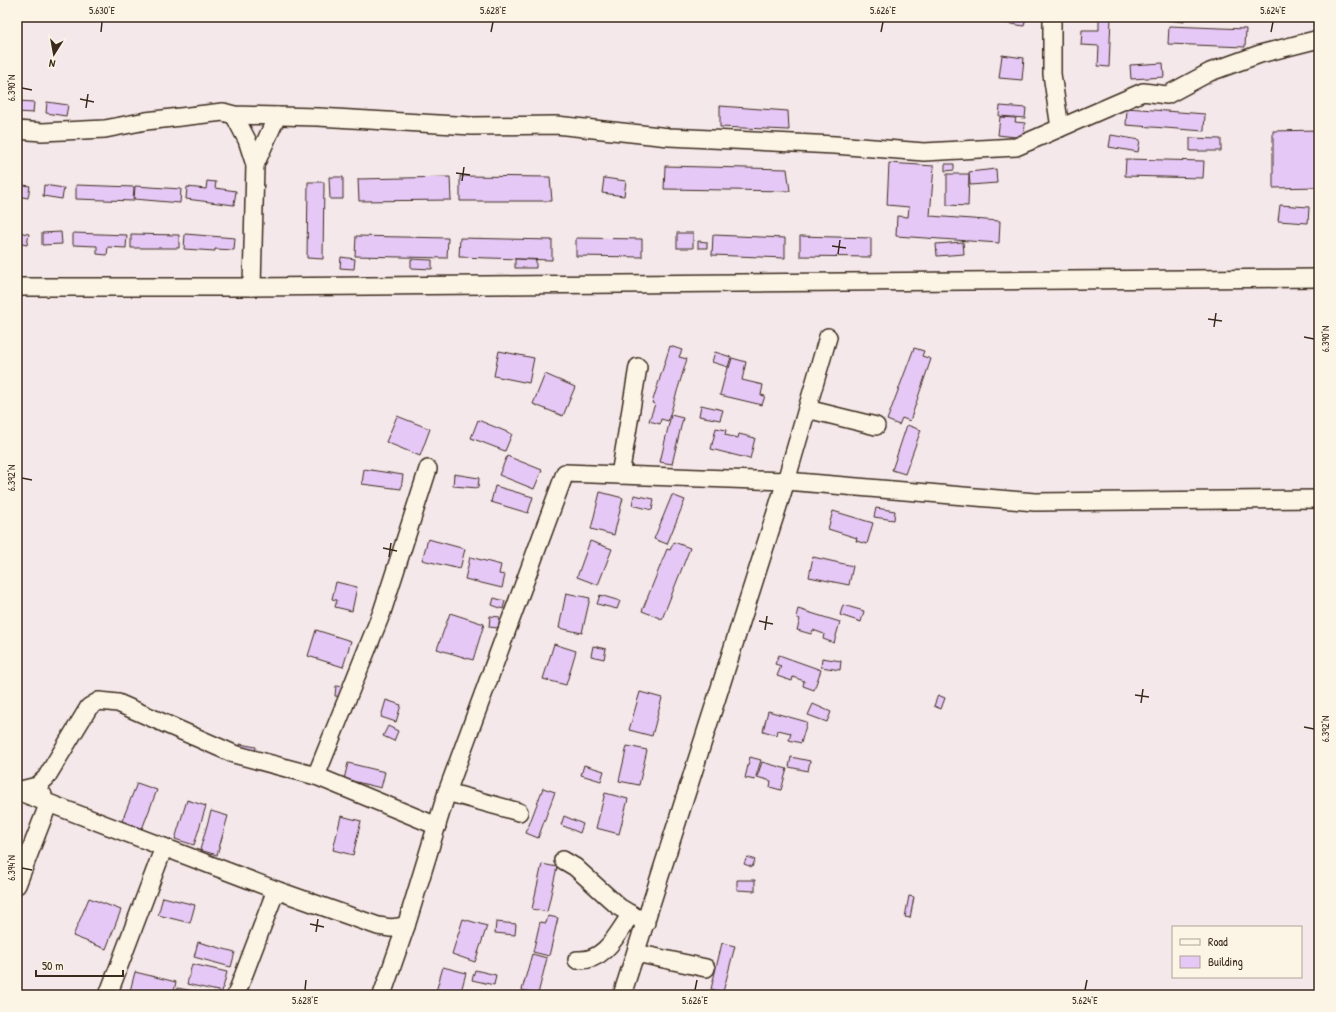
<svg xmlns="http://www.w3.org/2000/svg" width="1336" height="1012" font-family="'Patrick Hand',sans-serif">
	<rect width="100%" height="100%" fill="#f5e8ea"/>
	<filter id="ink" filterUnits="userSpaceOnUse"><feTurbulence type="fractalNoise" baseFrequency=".025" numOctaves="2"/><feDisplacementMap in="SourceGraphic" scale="8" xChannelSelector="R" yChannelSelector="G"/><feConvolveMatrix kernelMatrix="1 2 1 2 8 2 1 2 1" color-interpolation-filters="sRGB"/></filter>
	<g filter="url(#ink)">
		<g fill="#e6c8f6" stroke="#3b2a1e">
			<polygon points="1000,17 1026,17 1024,26 999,22"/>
			<polygon points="1099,17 1111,17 1109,67 1098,66 1099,46 1081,45 1082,30 1099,30"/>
			<polygon points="1162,17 1184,17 1184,22 1161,19"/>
			<polygon points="1227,17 1251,17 1250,20 1227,18"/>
			<polygon points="1169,26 1246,29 1245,47 1168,44"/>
			<polygon points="1002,55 1024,58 1022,80 999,78"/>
			<polygon points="1163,63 1164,77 1131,79 1130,65"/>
			<polygon points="17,101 34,102 33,113 17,112"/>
			<polygon points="47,102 68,105 66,116 46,113"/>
			<polygon points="720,106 788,111 789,130 720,127"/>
			<polygon points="1000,106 1026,108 1025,118 999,116"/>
			<polygon points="1127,108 1205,114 1204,131 1126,125"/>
			<polygon points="1000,117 1016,118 1015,122 1025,123 1024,138 998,135"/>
			<polygon points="1319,130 1319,187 1273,188 1273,131"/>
			<polygon points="1111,135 1140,140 1138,152 1109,147"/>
			<polygon points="1190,138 1221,139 1221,151 1190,151"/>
			<polygon points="1126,159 1204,161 1203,178 1125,176"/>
			<polygon points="889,163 934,166 930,216 1000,221 999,243 896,236 897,216 908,217 909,207 887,205"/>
			<polygon points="945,164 954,164 954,170 945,171"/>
			<polygon points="665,166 787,169 790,191 664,189"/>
			<polygon points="996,169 997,183 970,185 969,172"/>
			<polygon points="947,174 969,174 968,206 947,205"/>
			<polygon points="460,176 550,177 552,201 460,201"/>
			<polygon points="329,177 343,177 343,199 330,199"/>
			<polygon points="450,177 451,200 359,201 358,179"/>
			<polygon points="604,178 626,181 624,196 602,193"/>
			<polygon points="207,181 216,182 215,188 236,191 234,205 186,199 187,187 206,189"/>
			<polygon points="308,182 324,182 323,259 307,258"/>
			<polygon points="17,184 30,186 28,198 17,196"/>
			<polygon points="44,185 64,188 62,199 43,196"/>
			<polygon points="76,185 134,187 133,201 76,199"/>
			<polygon points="135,186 181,189 180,203 134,199"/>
			<polygon points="1280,205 1309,207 1308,223 1278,221"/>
			<polygon points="17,232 29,234 27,245 17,243"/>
			<polygon points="61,232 62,244 42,245 42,233"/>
			<polygon points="73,233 127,235 126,248 108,247 107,255 97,254 97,246 73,245"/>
			<rect x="677" y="233" width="16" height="15"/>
			<polygon points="131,234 179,235 179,248 131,248"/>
			<polygon points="185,234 235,238 234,250 215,249 215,251 184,249"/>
			<polygon points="713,235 785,238 785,258 712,255"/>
			<polygon points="356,236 448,238 447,258 355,256"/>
			<polygon points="800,236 871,238 871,257 800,256"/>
			<polygon points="460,238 552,240 552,260 459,257"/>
			<polygon points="576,238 642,239 642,257 576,256"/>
			<polygon points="698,241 707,242 707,248 698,248"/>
			<polygon points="963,242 964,254 937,256 936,244"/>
			<polygon points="341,257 355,259 354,269 340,268"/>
			<polygon points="411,259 432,260 432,269 411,268"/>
			<polygon points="515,259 536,260 536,268 515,268"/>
			<polygon points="670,346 682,350 679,357 687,359 668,421 661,419 660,424 649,421 655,404 652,403"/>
			<polygon points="914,348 924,351 922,356 931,359 910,421 902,418 899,425 887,420"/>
			<polygon points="499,351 534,358 529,383 494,376"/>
			<polygon points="715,352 731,357 728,367 712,362"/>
			<polygon points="732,358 746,362 742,380 763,385 761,395 765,396 762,405 720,395 727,368 729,368"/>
			<polygon points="545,374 575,387 563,416 533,404"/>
			<polygon points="701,405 723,410 720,420 699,416"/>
			<polygon points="671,415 683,418 672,464 660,462"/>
			<polygon points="397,416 430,429 420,456 386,442"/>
			<polygon points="478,420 512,434 505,451 471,438"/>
			<polygon points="907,425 921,430 905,474 892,470"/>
			<polygon points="716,428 726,430 725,435 738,438 739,434 755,438 750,459 711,449"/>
			<polygon points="507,456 542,470 534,489 499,475"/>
			<polygon points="364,469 403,475 401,489 362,484"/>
			<polygon points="454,474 479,478 478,488 453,486"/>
			<polygon points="495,486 533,497 528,513 491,502"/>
			<polygon points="600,492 623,498 614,535 591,529"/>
			<polygon points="634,495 654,499 652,510 632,505"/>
			<polygon points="672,495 685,500 667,544 654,539"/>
			<polygon points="876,508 895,511 894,520 874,517"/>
			<polygon points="833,511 873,523 867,544 856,541 857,538 828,529"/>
			<polygon points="428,539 465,549 460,569 422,560"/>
			<polygon points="590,541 612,549 598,585 577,577"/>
			<polygon points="674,542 690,548 662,619 642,611 667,549 670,550"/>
			<polygon points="470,557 501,565 499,574 505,575 502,588 465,579"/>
			<polygon points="813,557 853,566 849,585 809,577"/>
			<polygon points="336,582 357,587 352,611 335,607 337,600 332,599"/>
			<polygon points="566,593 590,598 582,633 559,628"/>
			<polygon points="600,595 620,601 617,609 597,604"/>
			<polygon points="494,598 505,601 503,609 492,605"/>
			<polygon points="843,605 864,611 861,622 840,615"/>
			<polygon points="798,609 840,622 834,643 823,639 824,634 813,630 811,634 797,630 800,619 796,617"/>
			<polygon points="450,613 484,624 473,660 437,649"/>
			<polygon points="490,616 500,617 498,628 489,627"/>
			<polygon points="316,630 351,641 343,667 308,656"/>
			<polygon points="554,644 576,651 566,685 543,679"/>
			<polygon points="593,646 606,649 604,659 591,656"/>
			<polygon points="779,655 821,670 814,690 803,686 804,681 793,677 792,681 777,676 781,666 775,664"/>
			<polygon points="822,658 841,661 840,670 821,667"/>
			<polygon points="336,686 346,687 344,697 335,696"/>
			<polygon points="640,692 662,698 652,736 629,730"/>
			<polygon points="938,695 945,698 941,709 934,706"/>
			<polygon points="386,700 401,705 396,722 381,717"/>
			<polygon points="813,704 831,712 827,722 808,715"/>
			<polygon points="768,711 807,722 801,743 789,740 791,733 778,730 777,735 763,731"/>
			<polygon points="388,726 398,731 394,741 383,736"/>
			<polygon points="240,744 256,747 255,754 239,752"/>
			<polygon points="627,746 647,750 639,785 619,781"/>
			<polygon points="750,757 761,760 755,780 745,778"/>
			<polygon points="791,757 810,761 808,771 789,767"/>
			<polygon points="762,762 787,769 781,790 770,787 771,781 757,777"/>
			<polygon points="348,763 385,772 381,788 344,779"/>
			<polygon points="584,765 604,771 601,781 581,775"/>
			<polygon points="137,783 157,790 142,829 122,821"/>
			<polygon points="543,788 555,792 538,838 526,833"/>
			<polygon points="605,793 628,799 619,834 596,828"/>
			<polygon points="187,800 206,806 194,845 175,839"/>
			<polygon points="211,811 228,816 217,855 200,850"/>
			<polygon points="341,816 361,821 353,855 333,850"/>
			<polygon points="564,816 583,824 580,833 561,825"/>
			<polygon points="747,857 755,860 752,867 744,864"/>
			<polygon points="542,864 557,867 547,912 532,909"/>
			<polygon points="737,880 755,880 755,891 737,890"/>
			<polygon points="909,896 914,897 910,918 905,917"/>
			<polygon points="163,897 195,905 190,923 158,915"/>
			<polygon points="89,898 121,910 106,949 73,936"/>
			<polygon points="548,916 558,918 549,956 533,952 540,922 546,923"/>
			<polygon points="463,919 487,926 475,962 452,954"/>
			<polygon points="496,922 516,924 515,935 495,933"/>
			<polygon points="198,942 235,952 231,967 194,957"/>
			<polygon points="722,943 735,946 723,992 711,989"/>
			<polygon points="532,954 547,958 538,994 522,990"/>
			<polygon points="192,964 227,972 222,992 187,984"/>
			<polygon points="443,967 466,973 460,995 435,995"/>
			<polygon points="475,970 496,975 494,985 472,980"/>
			<polygon points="135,972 176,982 173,995 146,995 130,991"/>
			<polygon points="177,988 216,995 176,995"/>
		</g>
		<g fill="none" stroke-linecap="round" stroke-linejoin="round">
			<g stroke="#3b2a1e" stroke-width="20">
				<g id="minor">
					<polyline points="1052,17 1052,74 1060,128"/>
					<polyline points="234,115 247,140 255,165"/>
					<polyline points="17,130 42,132 105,129 146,121 223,112 234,115 318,117 472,126 556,125 669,137 835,145 924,152 1016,147 1143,92 1167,95 1210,72 1260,54 1319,39"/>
					<polyline points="17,287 252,287 1319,278"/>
					<polyline points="252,287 255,165 277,116"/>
					<polyline points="807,409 876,426"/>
					<polyline points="620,475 638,367"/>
					<polyline points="316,776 382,612 428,469"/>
					<polyline points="17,791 37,786 46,778 89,707 99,701 118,703 234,754 316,776 437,826"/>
					<polyline points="17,791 276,890 378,926 391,928 406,926"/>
					<polyline points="447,792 519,812"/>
					<polyline points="563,860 575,867 619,907 646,923"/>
					<polyline points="17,885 48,805 42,801 43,795"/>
					<polyline points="636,953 706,968"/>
					<path d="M577 960C605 962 617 934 631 914"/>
					<polyline points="108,995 164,847"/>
					<polyline points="236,995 276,890"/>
					<polyline points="382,995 406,926 447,792 565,473 786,481 1035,502 1319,499"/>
					<polyline points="622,995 786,481 828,337"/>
				</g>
			</g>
			<use href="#minor" stroke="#fcf5e5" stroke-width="17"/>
		</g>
	</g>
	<path fill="none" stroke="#3b2a1e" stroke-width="1.5" d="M101 32 102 22M491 32 493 22M881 32 883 22M1271 32 1273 22M22 88 32 90M80 99 94 102M86 108 88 94M456 173 470 175M462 181 464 167M832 246 846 248M838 254 840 240M1208 319 1222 321M1214 327 1216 313M1304 337 1314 339M22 478 32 480M383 548 397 551M389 557 391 543M759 621 773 624M765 630 767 616M1135 695 1149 697M1141 703 1143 689M1304 727 1314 729M22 868 32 870M310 924 324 927M316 932 318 919M305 990 306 980M695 990 697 980M1085 990 1087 980"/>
	<rect width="1336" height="1012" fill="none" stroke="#fcf5e5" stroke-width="44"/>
	<rect x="1172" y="926" width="130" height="52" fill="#fcf5e5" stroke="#afa495"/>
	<rect x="1180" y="939" width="20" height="6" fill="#fcf5e5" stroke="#afa495"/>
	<text x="1208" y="946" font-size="12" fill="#3b2a1e">Road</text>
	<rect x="1180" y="956" width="20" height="12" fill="#e6c8f6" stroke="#afa495"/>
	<text x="1208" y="966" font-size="12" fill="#3b2a1e">Building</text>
	<g transform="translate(54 54) rotate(191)" stroke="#fcf5e5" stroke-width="3" paint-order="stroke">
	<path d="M0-3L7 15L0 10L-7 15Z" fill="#3b2a1e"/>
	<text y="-6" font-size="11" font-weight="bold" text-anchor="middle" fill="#3b2a1e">N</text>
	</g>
	<path d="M36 970v6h87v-6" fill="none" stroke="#3b2a1e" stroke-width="2"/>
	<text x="42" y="970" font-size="12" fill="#3b2a1e" stroke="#fcf5e5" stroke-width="3" paint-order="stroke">50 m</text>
	<rect x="22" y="22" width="1292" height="968" fill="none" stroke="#3b2a1e" stroke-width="1.5"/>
	<g font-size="10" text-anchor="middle" fill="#3b2a1e">
		<text x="102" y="14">5.630°E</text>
		<text x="493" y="14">5.628°E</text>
		<text x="883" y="14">5.626°E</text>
		<text x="1273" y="14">5.624°E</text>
		<text transform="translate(11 88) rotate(-90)" y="4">6.390°N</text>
		<text transform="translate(1325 339) rotate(-90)" y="4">6.390°N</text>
		<text transform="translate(11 478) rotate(-90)" y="4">6.392°N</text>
		<text transform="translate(1325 729) rotate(-90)" y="4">6.392°N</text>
		<text transform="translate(11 868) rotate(-90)" y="4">6.394°N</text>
		<text x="305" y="1004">5.628°E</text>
		<text x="695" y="1004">5.626°E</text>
		<text x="1085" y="1004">5.624°E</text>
	</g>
</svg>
